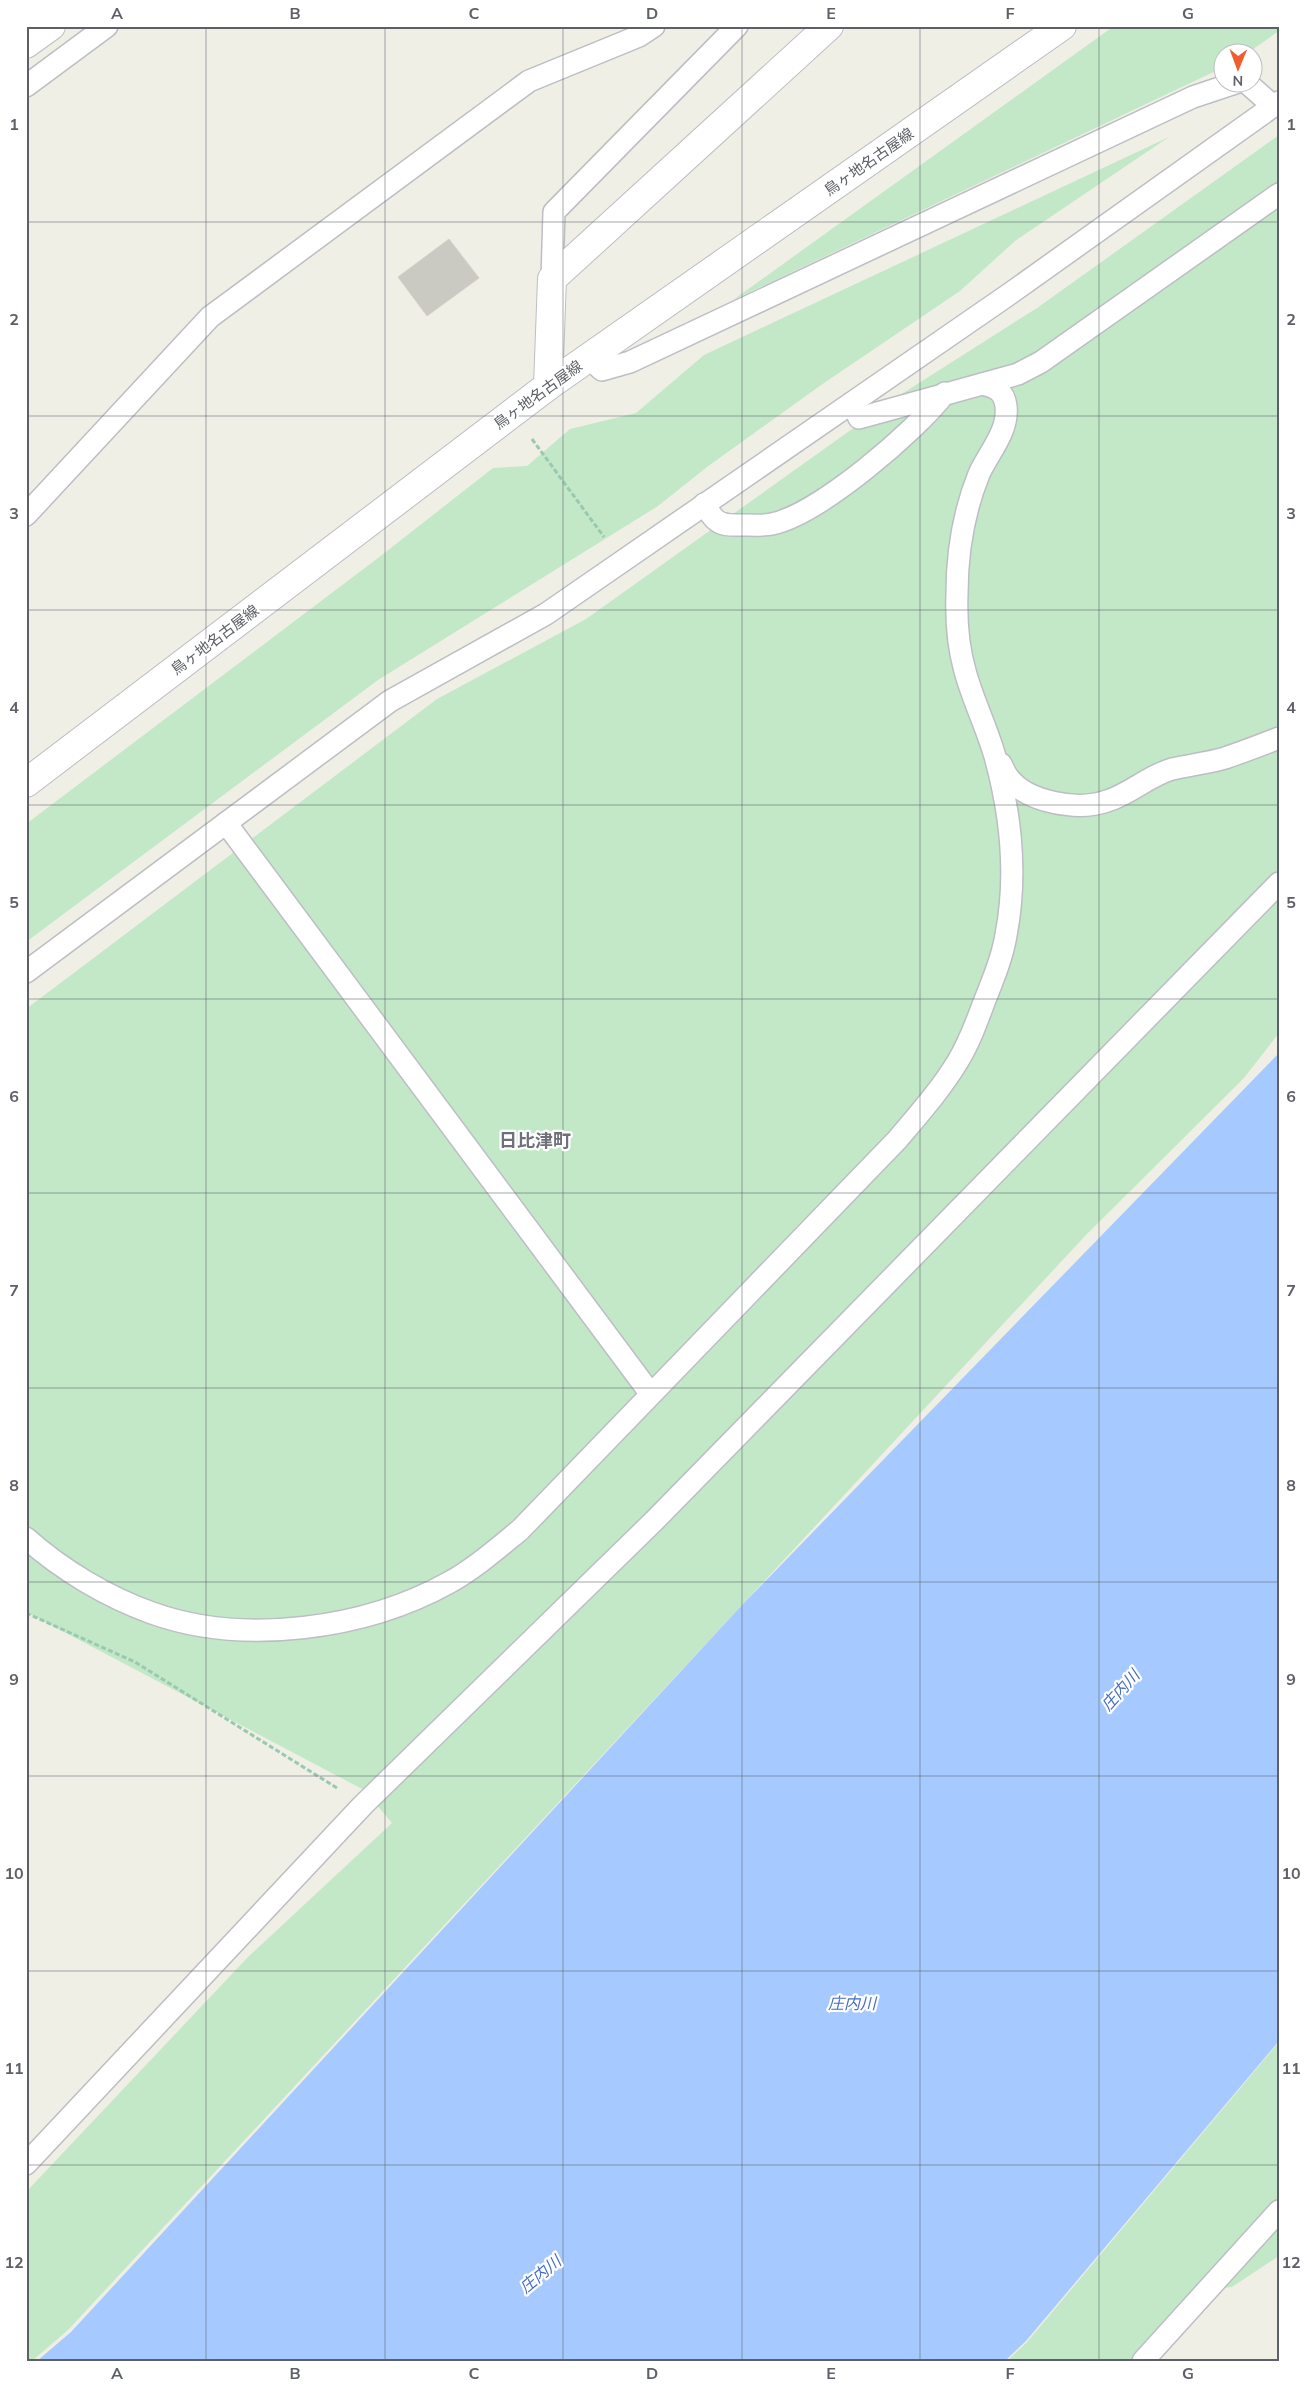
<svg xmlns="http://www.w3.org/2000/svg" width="1305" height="2387" font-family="Mulish,'Noto Sans JP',sans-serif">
	<rect width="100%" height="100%" fill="#f0efe6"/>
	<g fill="#c2e8c8">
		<polygon points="1114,26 1279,26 1279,31 1249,52 1222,52 1222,68 733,300"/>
		<polygon points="1279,135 1279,1033 1244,1078 1085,1236 68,2330 32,2361 26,2361 26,2192 248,1957 392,1823 364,1790 26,1612 26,1009 437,699 586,619 897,397 1037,308"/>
		<polygon points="1169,137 1015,241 960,291 824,383 707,467 658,506 378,680 26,942 26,824 378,558 493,468 527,466 570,429 636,413 704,355"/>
		<polygon points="1279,2042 1279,2205 1136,2361 1007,2361 1027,2342"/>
		<polygon points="1279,2225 1279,2256 1232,2287 1223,2288"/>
	</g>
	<polygon fill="#a6c9ff" points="1279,1053 1279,2041 1026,2341 1005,2361 37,2361 71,2332 742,1605"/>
	<polygon fill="#cbcac2" stroke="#d5d2c4" points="449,239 479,278 427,316 398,277"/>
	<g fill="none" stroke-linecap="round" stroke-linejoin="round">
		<g stroke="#bdbec4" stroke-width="24">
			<g id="service">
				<polyline points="1246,82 1273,106"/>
				<polyline points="26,86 107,26"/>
				<polyline points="552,279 554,212 737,26"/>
				<polyline points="589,358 602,370 630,362 1193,97 1238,82"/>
				<polyline points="852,403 859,418 1018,374 1041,362 1279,194"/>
				<path d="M704 504C708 509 711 516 716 520 723 526 732 525 741 525 751 525 763 526 772 524 819 514 915 432 945 393"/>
				<polyline points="26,515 210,317 529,81 639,36 654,26"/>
				<path d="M1001 764C1003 768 1005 773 1008 777 1027 803 1079 811 1107 801 1130 794 1148 776 1172 769 1190 765 1208 763 1225 758 1243 752 1261 745 1279 738"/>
				<polyline points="226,823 650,1393"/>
				<polyline points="26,972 390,701 546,614 1008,295 1279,102"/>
				<path d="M26 1538C62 1570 107 1597 152 1613 244 1646 366 1629 450 1582 475 1568 498 1548 520 1530L898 1139C919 1114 942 1088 958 1061 969 1043 976 1024 983 1005 992 982 1002 959 1006 935 1017 878 1011 816 996 760 988 730 973 701 965 671 958 646 956 620 957 594 957 554 964 511 979 474 989 452 1009 431 1006 406 1004 391 996 387 982 384"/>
				<polyline points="26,2164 363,1805 654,1521 1279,883"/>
				<polyline points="1143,2361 1279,2211"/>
			</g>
		</g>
		<g stroke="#bdbec4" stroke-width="30">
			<g id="minor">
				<polyline points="26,44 51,26"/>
				<polyline points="548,386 552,279 829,26"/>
			</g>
		</g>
		<g stroke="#bbbdc4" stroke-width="30">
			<polyline id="secondary" points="26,783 548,386 1062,26"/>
		</g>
		<g stroke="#9ac9b0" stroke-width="3" stroke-dasharray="5 2.5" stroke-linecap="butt">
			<polyline points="532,439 604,537"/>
			<polyline points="26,1613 135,1662 337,1788"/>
		</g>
		<use href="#service" stroke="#fff" stroke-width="21"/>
		<use href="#minor" stroke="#fff" stroke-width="28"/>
		<use href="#secondary" stroke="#fff" stroke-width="28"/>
	</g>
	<path fill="none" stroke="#5d6066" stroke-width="1" stroke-opacity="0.55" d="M206 26V2361M385 26V2361M563 26V2361M742 26V2361M920 26V2361M1099 26V2361M26 222H1279M26 416H1279M26 610H1279M26 805H1279M26 999H1279M26 1193H1279M26 1388H1279M26 1582H1279M26 1776H1279M26 1971H1279M26 2165H1279"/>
	<g text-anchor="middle" stroke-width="4.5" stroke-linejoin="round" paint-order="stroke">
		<g font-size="15" fill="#5d6066" stroke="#fff">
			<text transform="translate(869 162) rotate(-35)" y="5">鳥ヶ地名古屋線</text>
			<text transform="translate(538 395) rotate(-36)" y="5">鳥ヶ地名古屋線</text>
			<text transform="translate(215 640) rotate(-37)" y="5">鳥ヶ地名古屋線</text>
		</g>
		<g font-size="16" font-style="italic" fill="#456dc7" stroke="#fff">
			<text transform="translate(1120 1690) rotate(-48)" y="6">庄内川</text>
			<text x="852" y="2009">庄内川</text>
			<text transform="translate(540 2274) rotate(-40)" y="6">庄内川</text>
		</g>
		<g font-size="18" font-weight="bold" fill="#6e7178" stroke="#fff">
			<text x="535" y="1147">日比津町</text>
		</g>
	</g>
	<rect width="1305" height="2387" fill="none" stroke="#ffffff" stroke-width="55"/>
	<g transform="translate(1238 68) rotate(181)"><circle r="24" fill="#ffffff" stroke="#bebfc2"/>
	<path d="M0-4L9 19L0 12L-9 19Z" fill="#ee5e2e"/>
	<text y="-8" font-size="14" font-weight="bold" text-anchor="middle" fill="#5d6066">N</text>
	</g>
	<rect x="28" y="28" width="1250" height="2332" fill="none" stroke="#5d6066" stroke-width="2"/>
	<g font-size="16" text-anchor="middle" font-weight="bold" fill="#5d6066">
		<text x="117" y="19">A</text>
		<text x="295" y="19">B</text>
		<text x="474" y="19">C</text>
		<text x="652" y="19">D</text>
		<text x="831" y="19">E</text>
		<text x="1010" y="19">F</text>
		<text x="1188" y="19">G</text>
		<text x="14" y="130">1</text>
		<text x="1291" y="130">1</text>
		<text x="14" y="325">2</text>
		<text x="1291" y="325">2</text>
		<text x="14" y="519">3</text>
		<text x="1291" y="519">3</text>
		<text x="14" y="713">4</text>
		<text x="1291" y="713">4</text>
		<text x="14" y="908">5</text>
		<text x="1291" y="908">5</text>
		<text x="14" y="1102">6</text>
		<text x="1291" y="1102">6</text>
		<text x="14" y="1296">7</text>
		<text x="1291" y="1296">7</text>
		<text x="14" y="1491">8</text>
		<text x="1291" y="1491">8</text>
		<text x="14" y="1685">9</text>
		<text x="1291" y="1685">9</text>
		<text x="14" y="1879">10</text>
		<text x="1291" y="1879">10</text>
		<text x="14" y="2074">11</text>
		<text x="1291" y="2074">11</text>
		<text x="14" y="2268">12</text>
		<text x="1291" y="2268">12</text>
		<text x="117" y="2379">A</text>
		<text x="295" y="2379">B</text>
		<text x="474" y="2379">C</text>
		<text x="652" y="2379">D</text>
		<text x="831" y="2379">E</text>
		<text x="1010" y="2379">F</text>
		<text x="1188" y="2379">G</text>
	</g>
</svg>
